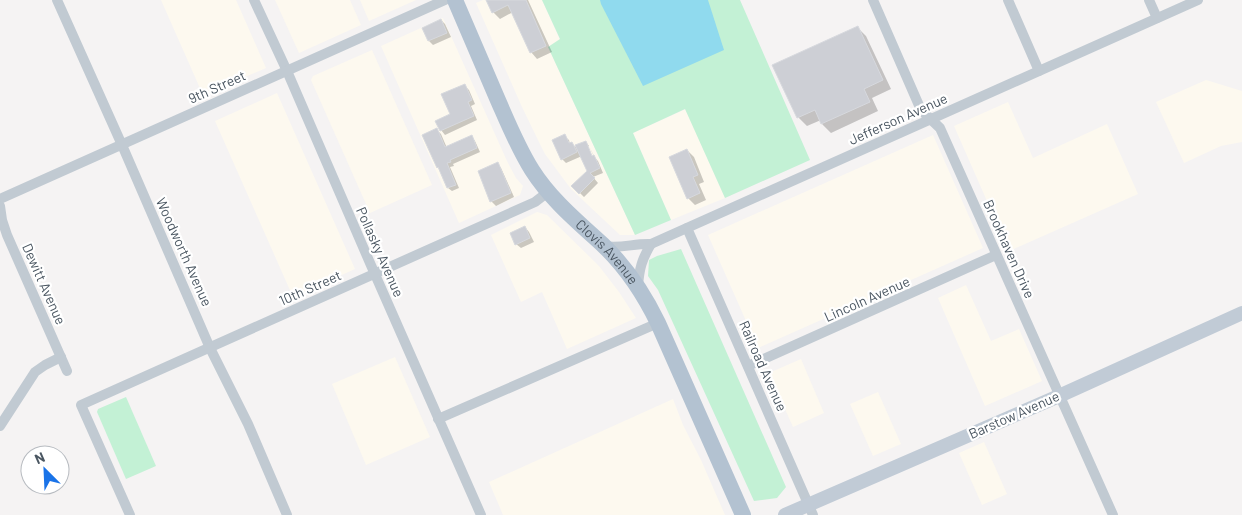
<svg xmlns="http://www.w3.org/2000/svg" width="1242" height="515" font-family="Barlow,sans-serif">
	<rect width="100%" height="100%" fill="#f5f3f3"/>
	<g fill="#fdf9ef">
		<polygon points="161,0 236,0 266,68 203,95"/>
		<polygon points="275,0 350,0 361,25 299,53"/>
		<polygon points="360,0 416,0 369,21"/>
		<polygon points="483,0 542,0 560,40 548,47 635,235 620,235 571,189 545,154 538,140 522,107 476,3"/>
		<polygon points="443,18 507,161 516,178 523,186 520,195 459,223 381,46"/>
		<polygon points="372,50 432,185 370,213 311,80 313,76"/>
		<polygon points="1206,80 1242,91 1242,142 1221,146 1184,163 1156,102"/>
		<polygon points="277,93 355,269 293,297 215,121"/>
		<polygon points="1008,102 1033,158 1107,124 1138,194 1009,251 954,126"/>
		<polygon points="686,109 725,198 671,220 633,133"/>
		<polygon points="933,135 983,248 758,348 708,235"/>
		<polygon points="537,212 547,215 599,266 619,292 636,318 567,349 542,292 521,302 491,235"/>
		<polygon points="966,285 991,341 1019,329 1042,381 985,406 938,298"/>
		<polygon points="395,357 430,437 366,465 332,384"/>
		<polygon points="801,359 824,413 793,427 769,373"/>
		<polygon points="878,392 901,444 873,456 850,404"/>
		<polygon points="673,399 683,425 701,460 725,515 503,515 489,482"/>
		<polygon points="984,442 1007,494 982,505 959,453"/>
	</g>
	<g fill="#c3f1d5">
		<polygon points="542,0 740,0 810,160 725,198 685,109 633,133 671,220 635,235 548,47 560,39"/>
		<polygon points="681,249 786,487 777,498 754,501 658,290 648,276 649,260 657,256"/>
		<polygon points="126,397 156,466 126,479 97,412 98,409"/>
	</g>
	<polygon fill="#90daee" points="600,0 708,0 724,50 643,86 601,4"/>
	<g fill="#0003">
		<polygon points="492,0 528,0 552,52 537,59 531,52 513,12 500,19 493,12"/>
		<polygon points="441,20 445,24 451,37 433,45 429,41 423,28"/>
		<polygon points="857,27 866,36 891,89 872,98 878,111 831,133 822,124 821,120 807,126 798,117"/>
		<polygon points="464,85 469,90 475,104 471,106 477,120 445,135 441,130 451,115"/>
		<polygon points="437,130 441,134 447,148 472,137 475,141 480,152 453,164 454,166 450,167 459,188 452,191 448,188"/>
		<polygon points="564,136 569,140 570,144 572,143 575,147 586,142 589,146 587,146 593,162 596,161 589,146 595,158 598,161 603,173 593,177 598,183 584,197 573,186 588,172 582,156 566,163 562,159"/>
		<polygon points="687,150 694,157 704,182 699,184 706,200 695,205 688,198"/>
		<polygon points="497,164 501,168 514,197 496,206 491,201"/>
		<polygon points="525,227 529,232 534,242 521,248 516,244"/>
	</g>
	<g fill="#cdcfd5" stroke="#d7d9de">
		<polygon points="486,0 526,0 546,46 530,53 508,5 492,13"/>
		<polygon points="441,19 447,33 428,41 422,28"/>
		<polygon points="858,26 883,80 864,89 870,102 821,124 815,110 797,118 772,65"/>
		<polygon points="465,84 472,100 468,102 474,116 440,131 435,121 450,114 441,94"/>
		<polygon points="437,128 445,147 472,135 477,148 450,160 451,162 447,163 456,185 447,188 438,167 437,168 422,135"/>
		<polygon points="565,134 569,143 572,142 577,152 561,160 552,140"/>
		<polygon points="586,141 592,156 594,155 600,168 590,173 595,178 579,194 571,186 587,171 575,145"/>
		<polygon points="687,149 698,175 693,177 700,193 687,199 669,157"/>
		<polygon points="498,162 511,193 490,202 478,171"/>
		<polygon points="525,226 530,238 515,245 510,233"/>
	</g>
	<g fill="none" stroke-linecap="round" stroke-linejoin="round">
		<g stroke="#c1cad2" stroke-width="10">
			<polyline points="57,0 122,145 210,348 248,424 287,515"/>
			<polyline points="254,0 287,71 370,263 481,515"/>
			<polyline points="873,0 921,110 940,128 1113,515"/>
			<polyline points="1008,0 1039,71"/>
			<polyline points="1149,0 1157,18"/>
			<polyline points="0,199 445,0"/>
			<polyline points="0,206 2,220 7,235 67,371"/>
			<polyline points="687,228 813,515"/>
			<path d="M604 246C621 249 635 243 651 244L1198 0"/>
			<path d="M638 287C639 269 642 259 651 244"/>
			<polyline points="748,366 996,255"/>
			<polyline points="438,419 658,323"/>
			<polyline points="0,426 35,372 45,365 61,357"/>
			<polyline points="130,515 81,405 535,202 548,192"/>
		</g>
		<polyline stroke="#c1cbd6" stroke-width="14" points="785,515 1059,396 1242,313"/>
		<path stroke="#b3c2d1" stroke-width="16" id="s1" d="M455 0C469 33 483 65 497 98 508 123 518 148 532 170 551 200 578 222 603 245 626 267 644 294 658 323L743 515"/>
	</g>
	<g text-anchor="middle" stroke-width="4.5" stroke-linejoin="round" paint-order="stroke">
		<g font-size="14" fill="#4a5661" stroke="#fff">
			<text transform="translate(217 87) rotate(-24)" y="5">9th Street</text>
			<text transform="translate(898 119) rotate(-24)" y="5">Jefferson Avenue</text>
			<text transform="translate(1009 249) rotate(66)" y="5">Brookhaven Drive</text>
			<text transform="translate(184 252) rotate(66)" y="5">Woodworth Avenue</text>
			<text transform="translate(380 252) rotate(66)" y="5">Pollasky Avenue</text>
			<text dy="5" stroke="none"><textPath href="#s1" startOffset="298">Clovis Avenue</textPath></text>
			<text transform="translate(44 284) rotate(66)" y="5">Dewitt Avenue</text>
			<text transform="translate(310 288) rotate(-24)" y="5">10th Street</text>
			<text transform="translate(867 299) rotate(-24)" y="5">Lincoln Avenue</text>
			<text transform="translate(763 366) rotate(66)" y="5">Railroad Avenue</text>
			<text transform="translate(1014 415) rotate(-24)" y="5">Barstow Avenue</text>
		</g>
	</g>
	<g transform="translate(45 470) rotate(336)"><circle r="24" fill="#ffffff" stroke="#b7bbc0"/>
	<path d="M0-4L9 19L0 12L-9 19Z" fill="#1a73e8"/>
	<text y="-8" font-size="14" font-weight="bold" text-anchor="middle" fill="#4a5661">N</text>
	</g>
</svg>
